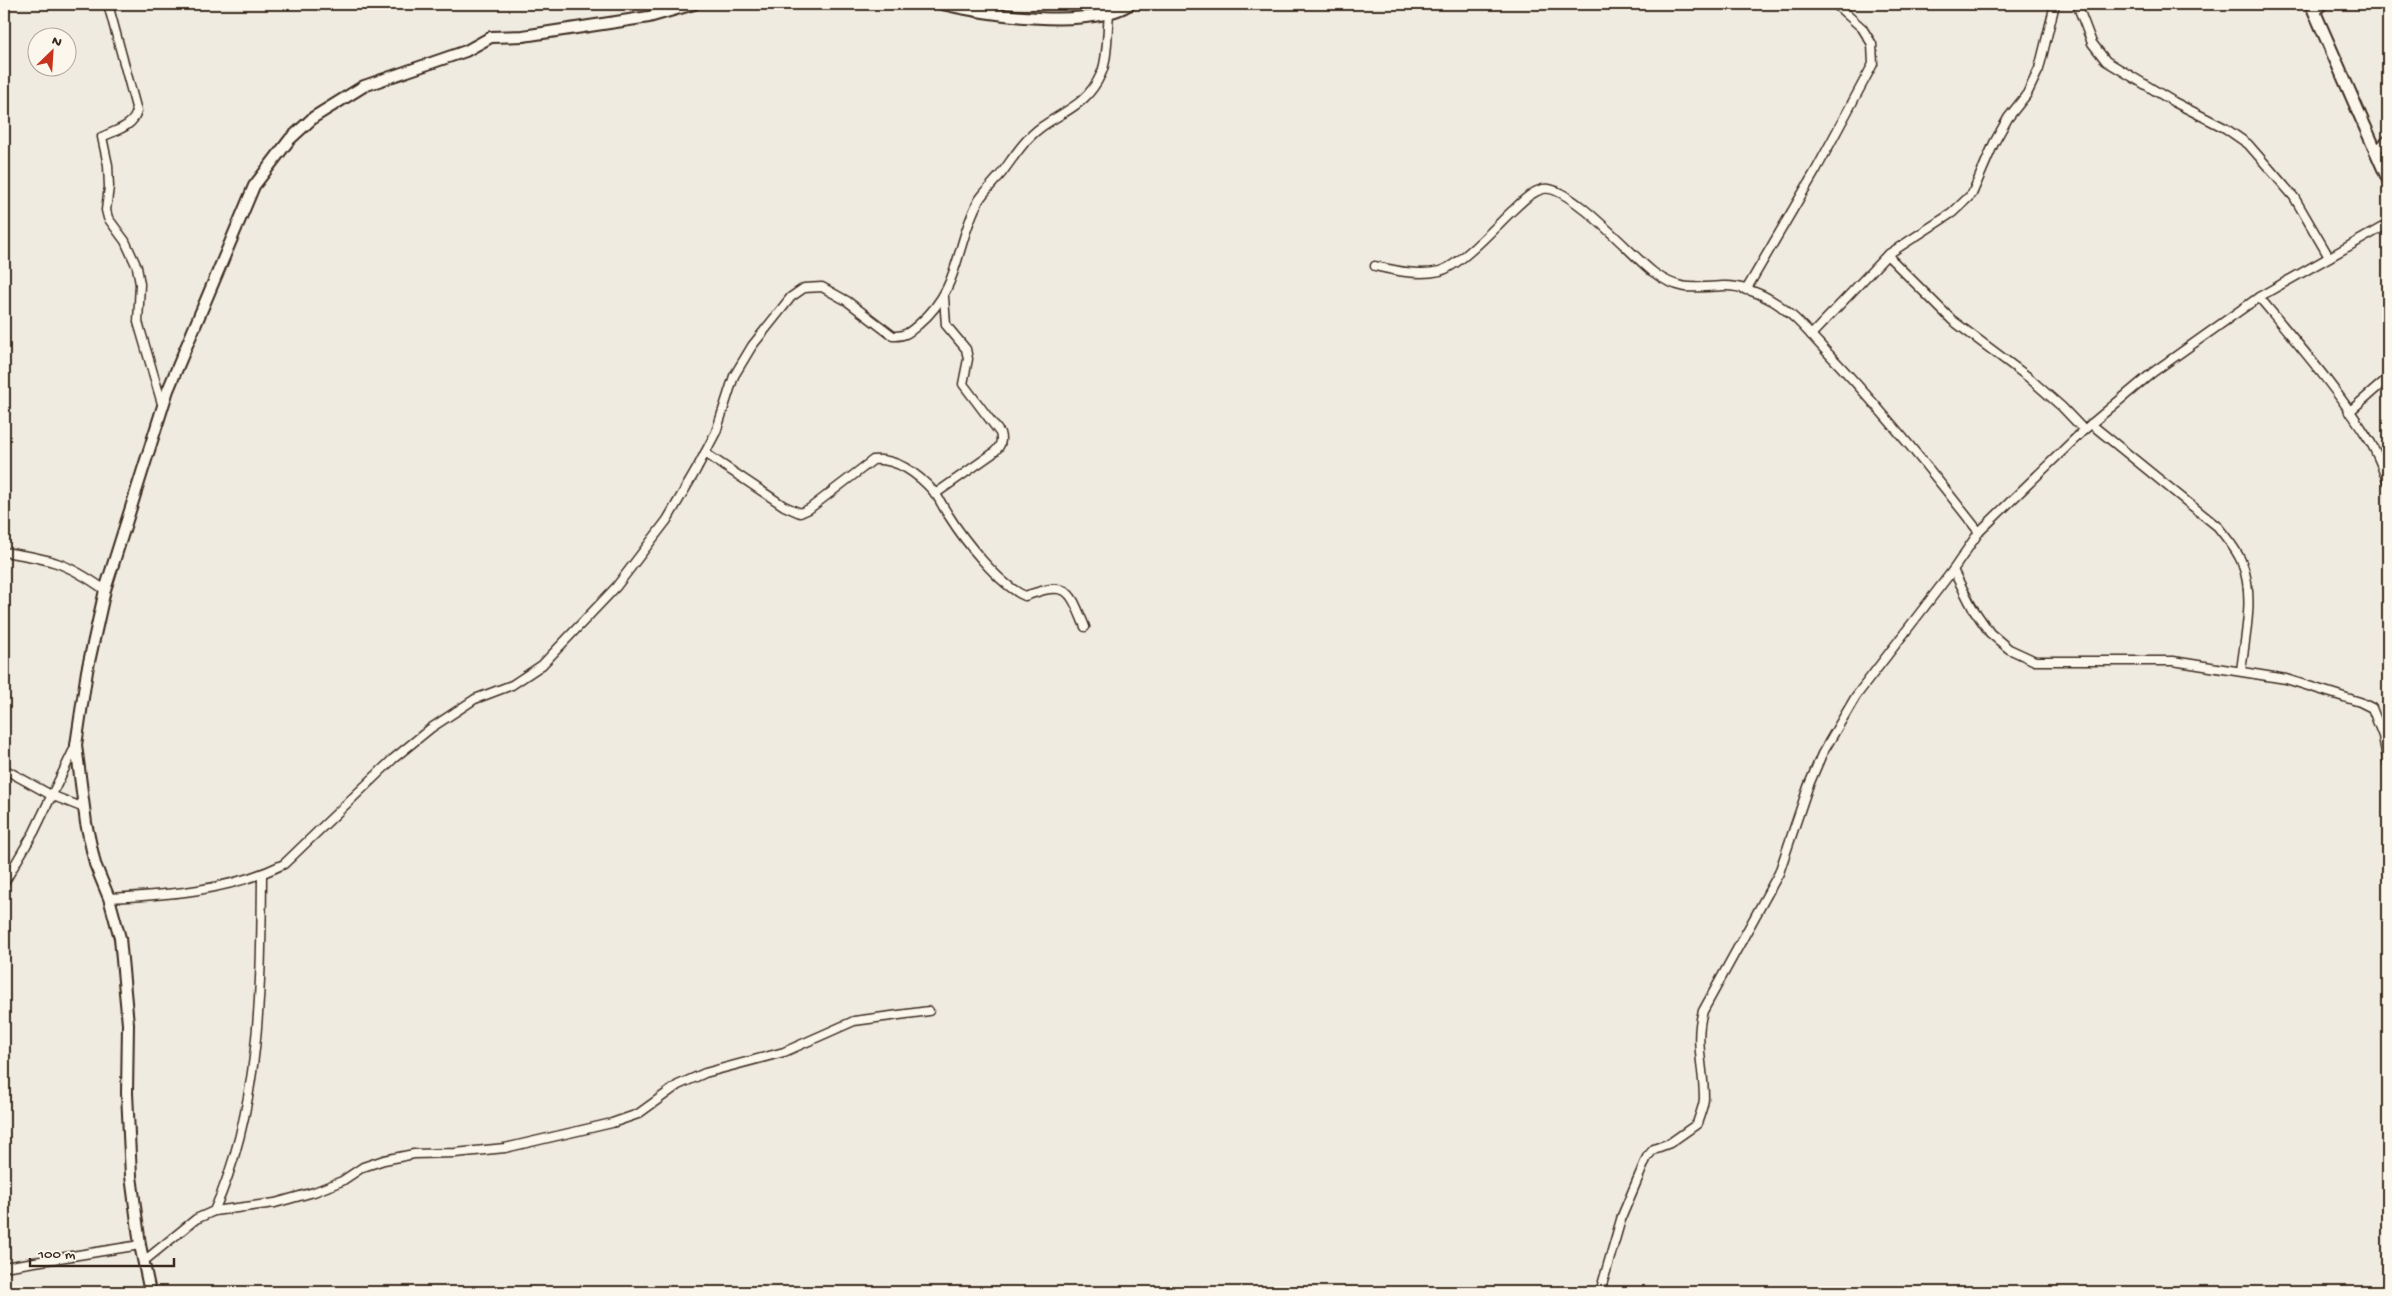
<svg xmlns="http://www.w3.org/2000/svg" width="2392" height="1296" font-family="'Gochi Hand',sans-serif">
	<rect width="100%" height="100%" fill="#f0ebe0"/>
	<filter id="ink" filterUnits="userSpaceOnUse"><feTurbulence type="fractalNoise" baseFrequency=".02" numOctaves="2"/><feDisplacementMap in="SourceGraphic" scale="10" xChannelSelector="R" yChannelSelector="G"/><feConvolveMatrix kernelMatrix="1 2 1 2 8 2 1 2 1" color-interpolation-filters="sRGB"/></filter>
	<g filter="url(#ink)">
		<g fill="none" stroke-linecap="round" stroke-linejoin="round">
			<g stroke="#3b2a1e" stroke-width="11">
				<g id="minor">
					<path d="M108 4 137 111C133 127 116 130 102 137L108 165 109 187 106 210 108 218 125 241 137 267 140 284 138 322 163 407"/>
					<polyline points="2077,4 2092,43 2106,61 2174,102 2225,128 2248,144 2294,197 2329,257"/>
					<polyline points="2315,13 2324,4"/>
					<polyline points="2377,150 2388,139"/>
					<polyline points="1887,255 1952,320 2028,377 2062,407 2084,430"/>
					<path d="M1375 266C1397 271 1418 276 1440 271 1461 265 1495 227 1512 211 1521 203 1530 192 1543 189 1568 183 1632 256 1653 272 1678 291 1693 288 1723 286 1738 285 1758 292 1771 300 1791 311 1810 334 1825 350 1880 407 1930 469 1979 532"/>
					<polyline points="1746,290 1816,170 1873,64 1872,44 1862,28 1835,4"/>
					<path d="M2259 297C2298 344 2339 391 2371 443 2378 455 2383 469 2388 482"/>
					<polyline points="1811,335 1887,255 1952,213 1972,194 1994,143 2008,118 2027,94 2039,69 2055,4"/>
					<polyline points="2349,412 2388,378"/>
					<path d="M2091 424 2218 527C2226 538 2237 549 2242 563 2255 596 2245 636 2241 671"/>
					<path d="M705 453 784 506 800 513 809 509 873 460C898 458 919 475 935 493 940 500 944 509 949 516 964 540 999 585 1025 596 1068 581 1069 588 1085 627"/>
					<path d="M935 494 992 454C999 448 1003 443 1000 433L963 384 968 359 966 349 946 325 944 297"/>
					<path d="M4 552C50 559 66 562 105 590"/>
					<polyline points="1953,570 1972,607 1990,633 2009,649 2035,661 2173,661 2286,679 2360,702 2372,708 2383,736 2388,764"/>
					<polyline points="4,769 51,795 84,808"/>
					<polyline points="4,883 34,832 76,745"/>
					<path d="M109 898C169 895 229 891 284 864L393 759 431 728 475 699 512 685 542 665 616 587 667 520 695 472 716 432 734 376 752 346 791 297 804 288 822 287 847 301 893 336C905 337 911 331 919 324 962 287 954 246 979 200 985 191 994 182 1001 174 1013 158 1024 140 1040 128 1065 110 1087 105 1101 74 1108 60 1107 31 1109 14"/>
					<path d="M214 1211C261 1107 261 987 262 875"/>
					<polyline points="144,1261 196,1219 214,1211 275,1203 314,1192 342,1181 363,1167 384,1160 414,1154 455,1153 505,1148 612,1123 638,1114 678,1085 705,1073 784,1052 854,1021 929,1011"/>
					<polyline points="4,1267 140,1245"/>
					<path d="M1600 1292 1622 1216 1647 1157 1654 1149 1670 1143 1697 1124C1699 1116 1704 1106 1704 1098 1704 1068 1694 1040 1703 1011L1779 873 1808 787 1822 754 1856 696 1953 570 1979 532 2084 430 2152 373 2259 297 2388 224"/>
				</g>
			</g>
			<g stroke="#3b2a1e" stroke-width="14">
				<g id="tertiary">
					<path d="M942 4C988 15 1089 30 1130 4"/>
					<polyline points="150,1292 140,1245 131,1176 127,1093 128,1024 120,938 109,898 95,864 86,823 76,745 87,671 105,590 168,390 246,205 254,186 290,139 314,117 364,86 466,51 491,37 523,36 649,17 694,4"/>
				</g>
			</g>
			<g stroke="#3b2a1e" stroke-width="15">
				<polyline id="secondary" points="2311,4 2388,179"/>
			</g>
			<use href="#minor" stroke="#fbf7ec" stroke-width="8"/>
			<use href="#tertiary" stroke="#fbf7ec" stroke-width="10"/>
			<use href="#secondary" stroke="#fbf7ec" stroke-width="11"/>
		</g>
	</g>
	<rect width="2392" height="1296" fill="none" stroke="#fbf7ec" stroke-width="20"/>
	<rect x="10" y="10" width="2372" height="1276" fill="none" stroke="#3b2a1e" stroke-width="2" filter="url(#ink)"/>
	<g transform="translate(52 52) rotate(25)"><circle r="24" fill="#fbf7ec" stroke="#aea59a"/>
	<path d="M0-4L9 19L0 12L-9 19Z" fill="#c8321e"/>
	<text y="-8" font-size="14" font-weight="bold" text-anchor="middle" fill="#3b2a1e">N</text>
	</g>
	<path d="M30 1258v8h144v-8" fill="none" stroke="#3b2a1e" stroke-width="2.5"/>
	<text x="38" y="1258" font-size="15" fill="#3b2a1e" stroke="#fbf7ec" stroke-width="4" paint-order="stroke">100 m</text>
</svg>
